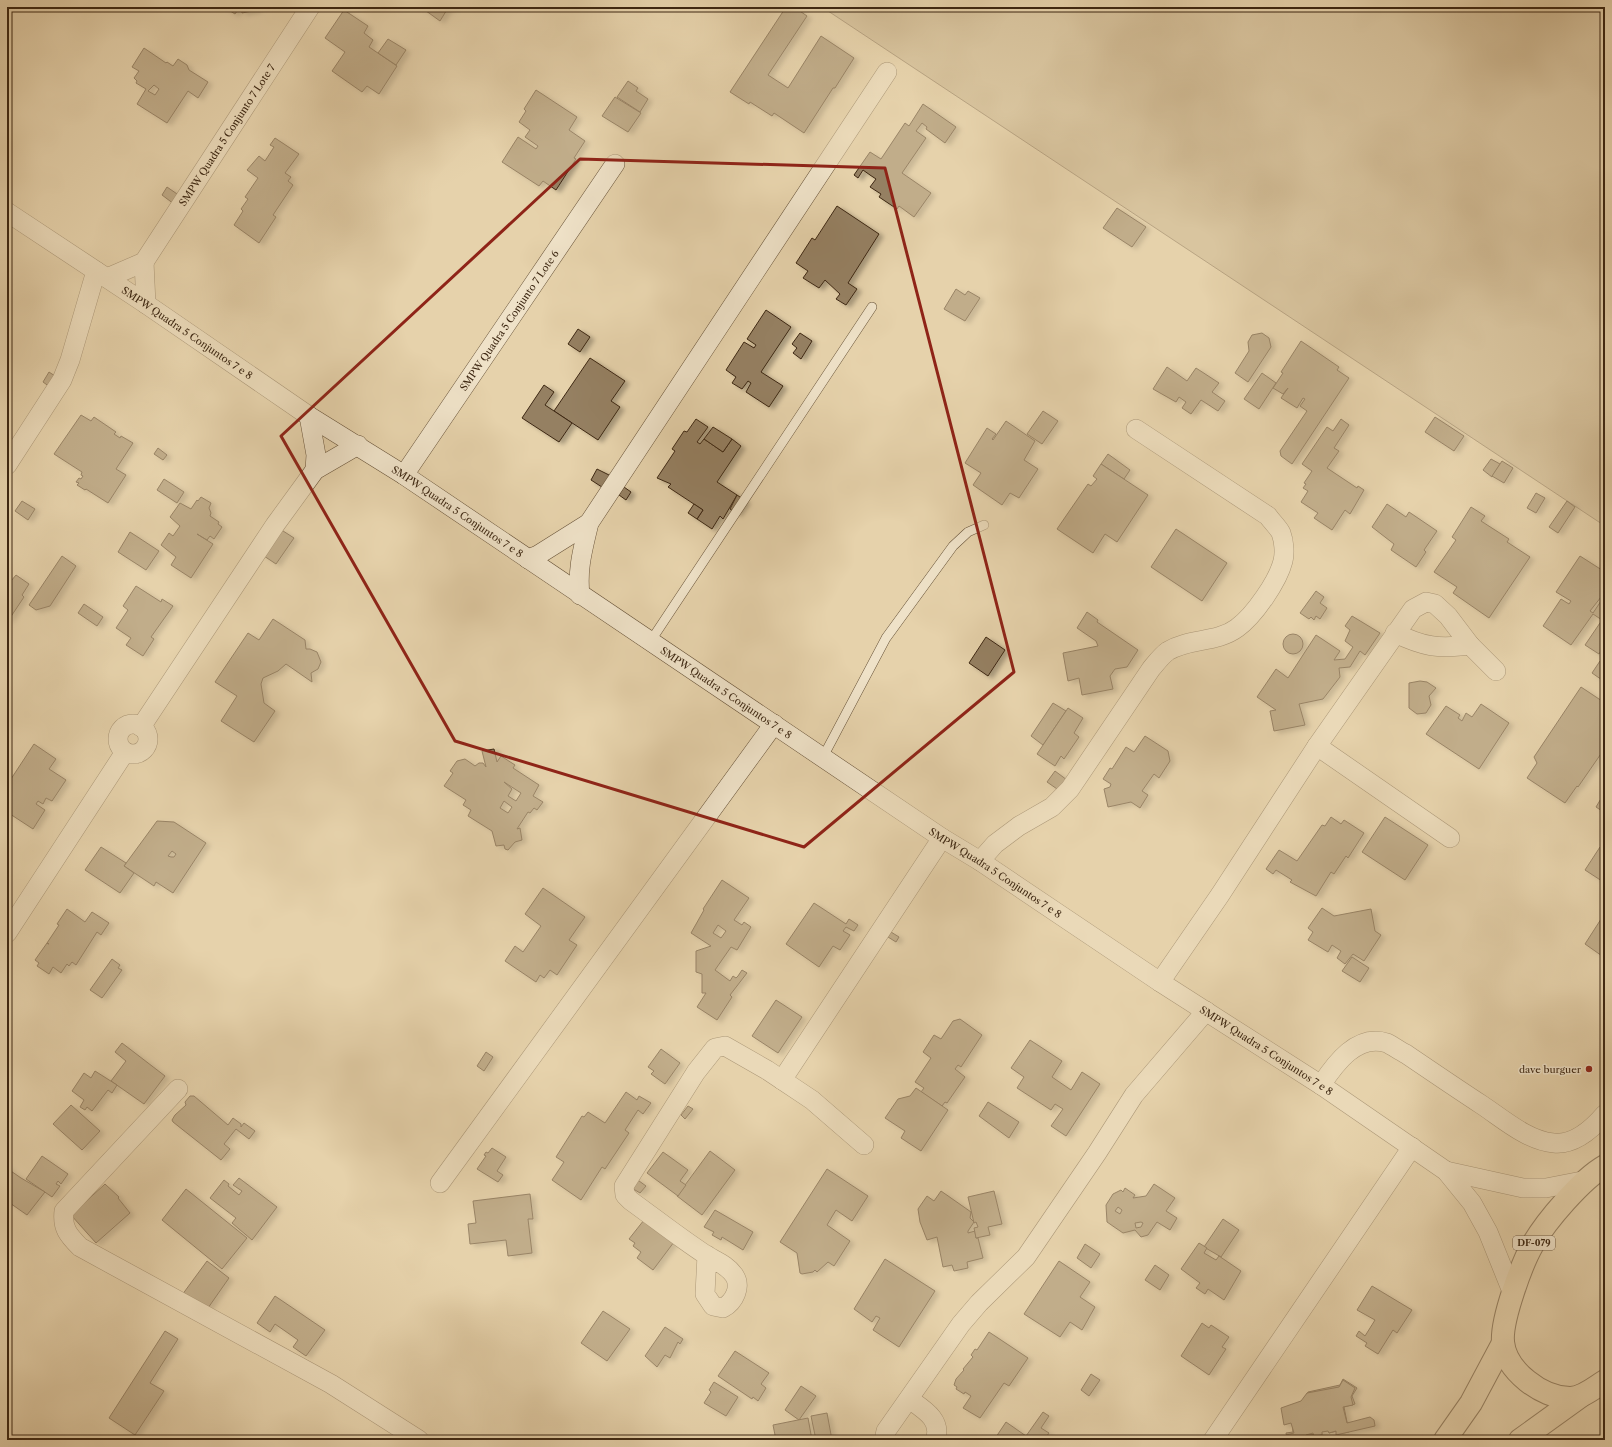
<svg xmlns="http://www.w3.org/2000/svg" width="1612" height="1447" font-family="'Libre Caslon Text',serif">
	<defs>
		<filter id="shadow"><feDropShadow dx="4.5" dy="2.5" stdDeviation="2" flood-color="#0004"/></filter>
	</defs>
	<rect width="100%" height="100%" fill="#e6d2ab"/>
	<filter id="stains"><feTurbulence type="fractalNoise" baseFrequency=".005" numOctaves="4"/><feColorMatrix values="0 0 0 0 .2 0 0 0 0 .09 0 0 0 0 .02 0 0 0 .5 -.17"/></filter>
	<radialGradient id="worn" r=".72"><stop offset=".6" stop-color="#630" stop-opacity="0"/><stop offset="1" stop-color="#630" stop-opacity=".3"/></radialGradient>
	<polygon fill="#c9b591" stroke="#836e52" points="822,7 1605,7 1605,526"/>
	<g fill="#958062" stroke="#3d2712" fill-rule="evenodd" filter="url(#shadow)">
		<polygon points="224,7 240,7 235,14"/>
		<polygon points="241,7 257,7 257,10 242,13"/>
		<polygon points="423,7 452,7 450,9 448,8 440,21 422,8"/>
		<polygon points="786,7 794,7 807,16 768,75 788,88 821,36 854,58 835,88 833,88 804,133 774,113 772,116 750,102 749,104 730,92"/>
		<polygon points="344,10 368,26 364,33 373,40 369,47 397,66 379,94 367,86 362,92 332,71 345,52 325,38"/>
		<polygon points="388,39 406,50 396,65 378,53"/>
		<path d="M144 48 166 63 167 62 173 66 178 59 187 65 189 70 208 82 198 98 188 91 167 123 137 104 146 89 136 83 137 81 134 78 139 71 132 67ZM154 85 159 89 155 95 148 91Z"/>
		<polygon points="628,81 638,88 636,91 648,99 640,112 617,97"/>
		<polygon points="536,90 577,117 569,130 585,141 574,158 576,159 556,190 543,181 539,186 502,162 518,137 536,149 538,146 525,137 530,130 519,122 526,111 524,109"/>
		<polygon points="615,97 641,113 628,132 602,116"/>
		<polygon points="923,104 956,127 945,143 926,129 927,127 922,123 916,131 926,138 902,173 931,193 914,217 899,206 897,209 879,197 881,194 870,187 876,179 870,175 863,170 858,178 854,175 870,152 881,159 905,123 909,126"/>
		<polygon points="275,138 299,154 285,173 291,177 288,181 293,185 273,215 276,217 259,243 234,225 243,211 241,209 248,199 245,197 258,178 247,170 259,156 265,161 274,147 270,145"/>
		<polygon points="167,187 180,196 174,204 162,195"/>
		<polygon points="837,206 879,234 848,283 857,289 846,305 836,299 840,294 825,280 819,288 803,278 808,271 796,263 812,238 815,240"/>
		<polygon points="1117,208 1146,227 1132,247 1103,228"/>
		<polygon points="956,289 965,295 968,291 980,298 965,321 944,309"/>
		<polygon points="766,310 791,327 761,372 783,386 769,407 746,392 751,383 748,381 742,389 732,383 736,377 726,370 744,342 754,348 756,345 747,339"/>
		<polygon points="578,329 590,337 580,352 568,344"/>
		<polygon points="800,333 812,341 801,359 793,353 797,348 792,344"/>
		<polygon points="1262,333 1269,338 1271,347 1248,382 1235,373 1249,351 1248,342 1252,335"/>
		<polygon points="1301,341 1339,367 1337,370 1349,378 1292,464 1281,456 1280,451 1307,411 1300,406 1305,399 1303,398 1297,408 1281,398 1288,388 1283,394 1273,388 1283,373 1281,372"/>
		<polygon points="590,358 625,381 611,401 620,407 598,440 554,411"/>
		<polygon points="1167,367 1187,381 1196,368 1219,383 1212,392 1225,401 1218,411 1201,400 1191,414 1182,408 1186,402 1179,397 1176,402 1153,389"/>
		<polygon points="49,372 61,380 50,387 43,382"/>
		<polygon points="1262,373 1276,383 1259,409 1244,399"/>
		<polygon points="544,385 554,392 545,405 572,423 559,442 522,418"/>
		<polygon points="1043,411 1058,421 1042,444 1027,434"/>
		<polygon points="81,415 91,421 94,417 116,432 114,434 120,438 121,436 133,443 116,469 126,475 108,503 86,489 85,490 77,485 79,483 76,482 79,478 81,479 83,476 81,475 82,472 54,454"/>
		<polygon points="1435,417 1464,436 1454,451 1425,432"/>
		<polygon points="696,419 708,427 697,442 700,444 704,439 723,452 732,439 741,446 717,482 737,495 723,519 720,516 712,529 697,519 703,510 668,487 671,484 657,478 675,451 672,449 684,431 687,432"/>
		<polygon points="1341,419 1349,425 1334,448 1339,451 1327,468 1357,488 1358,486 1364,490 1350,514 1345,510 1332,530 1314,518 1318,513 1301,502 1308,491 1303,488 1306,484 1304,483 1312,471 1302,464 1327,427 1333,431"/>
		<polygon points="1006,421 1035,441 1024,460 1038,469 1019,498 1010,493 1002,505 973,485 981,473 965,463 987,428 996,434 992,439 993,440"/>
		<polygon points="713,427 732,439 723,452 704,439"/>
		<polygon points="158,448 167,455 163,460 154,454"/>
		<polygon points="1108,454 1130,470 1124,479 1101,464"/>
		<polygon points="1491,459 1500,464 1492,477 1483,470"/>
		<polygon points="1502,461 1513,468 1504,483 1492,476"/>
		<polygon points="1101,464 1148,495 1117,542 1105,534 1093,553 1057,529 1088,484 1091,486 1097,479 1093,476"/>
		<polygon points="597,469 613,477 605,489 591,480"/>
		<polygon points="164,479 184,492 177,503 157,490"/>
		<polygon points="624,487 631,492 626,500 619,495"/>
		<polygon points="1536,493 1545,498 1536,513 1527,508"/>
		<polygon points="737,495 746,501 737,514 730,509"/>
		<polygon points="201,497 211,503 209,508 211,513 210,516 219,522 218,524 222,527 214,539 210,536 207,540 197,534 213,544 191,578 171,565 176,557 161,545 169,533 173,536 180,526 170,517 180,503 191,509 197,500 198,501"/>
		<polygon points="22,501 35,509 28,520 15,511"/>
		<polygon points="1567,501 1575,507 1558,533 1549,527"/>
		<polygon points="694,504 703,510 697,519 688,513"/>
		<polygon points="1387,504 1406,517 1409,512 1437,531 1424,550 1426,552 1416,567 1391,550 1394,544 1372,527"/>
		<polygon points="1471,507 1485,516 1481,521 1509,539 1507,542 1530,557 1489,618 1453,593 1457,587 1434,572 1456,540 1452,537"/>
		<polygon points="280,529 294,538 276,564 261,554"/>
		<polygon points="1176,529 1227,563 1202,601 1151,567"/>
		<polygon points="130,532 159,551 146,570 118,552"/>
		<polygon points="62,556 76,566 50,606 36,610 29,605"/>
		<polygon points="1580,556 1605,572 1605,592 1590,611 1593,613 1605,595 1605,616 1602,620 1593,614 1571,645 1543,626 1561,599 1569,604 1571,601 1556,592"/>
		<polygon points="16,575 29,584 22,595 24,597 8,621 7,578 11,581"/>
		<polygon points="136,586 161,602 162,599 173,606 151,637 154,639 143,656 126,645 131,638 116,628 128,610 123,606"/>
		<polygon points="1316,591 1324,597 1320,603 1327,608 1320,619 1316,616 1314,620 1311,617 1309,619 1300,613"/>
		<polygon points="84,604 103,617 97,626 78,613"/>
		<polygon points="1087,612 1098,620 1097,622 1138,650 1127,667 1115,669 1110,676 1113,689 1082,695 1079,678 1068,681 1063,653 1098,646 1096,641 1077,628"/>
		<polygon points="1352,616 1380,633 1365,655 1360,651 1350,667 1339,668 1340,677 1323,699 1299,704 1305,725 1274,731 1270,711 1276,710 1257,697 1276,669 1288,678 1316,635 1340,651 1334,660 1345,659 1353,647 1345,641 1350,630 1345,626"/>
		<polygon points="273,619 305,640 306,649 310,649 317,652 321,662 318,669 311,673 312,682 286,664 278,671 263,678 261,684 264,703 275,711 254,742 221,721 237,696 215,682 248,633 259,640"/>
		<polygon points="1602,620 1605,622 1605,644 1599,654 1585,645"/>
		<circle cx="1293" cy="644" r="10"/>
		<polygon points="986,637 1005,650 988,676 969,663"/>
		<polygon points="1600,661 1605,665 1605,682 1592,673"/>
		<polygon points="1420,681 1427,682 1436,688 1429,696 1431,705 1426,713 1417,714 1409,708 1409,683"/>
		<polygon points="1581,687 1605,703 1605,748 1578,787 1577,786 1565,803 1527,778 1537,763 1534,757"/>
		<polygon points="1053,703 1066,711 1043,745 1031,736"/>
		<polygon points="1481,704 1509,723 1479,769 1426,734 1446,706 1460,715 1458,718 1462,721 1466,713 1472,717"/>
		<polygon points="1068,708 1083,718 1074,733 1079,737 1064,759 1061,756 1055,766 1037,754"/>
		<polygon points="1145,736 1168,751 1170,761 1159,778 1154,774 1142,791 1148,795 1140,808 1131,802 1108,807 1104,789 1110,787 1111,784 1103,779 1110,768 1112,769 1126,747 1134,752"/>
		<polygon points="34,744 56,759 49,769 66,780 52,801 46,798 43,804 38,801 36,804 45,810 33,829 7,812 7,781 9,782"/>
		<path d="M494 749 497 762 501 756 515 765 513 768 539 785 533 796 543 802 537 810 534 808 530 813 528 812 517 829 520 828 522 840 515 842 508 850 505 849 504 845 496 846 492 831 468 816 471 810 463 805 466 800 444 786 453 773 450 771 457 761 465 759 475 766 479 763H483L486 767 482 751ZM504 782 521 793 516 801 508 796 512 789ZM504 801 512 807 508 813 500 808Z"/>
		<polygon points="1055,771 1067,780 1060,791 1047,782"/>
		<polygon points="1605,792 1605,813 1596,807"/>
		<polygon points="1331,817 1341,824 1344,820 1364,833 1348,858 1346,856 1334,874 1331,872 1316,896 1290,882 1292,880 1276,870 1273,874 1266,869 1279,850 1297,861 1322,825 1325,826"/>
		<polygon points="1385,817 1428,845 1405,880 1362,852"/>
		<path d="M157 821 174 822 206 843 173 893 156 882 154 886 124 866ZM172 851 176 854 174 857H171L168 856Z"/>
		<polygon points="101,847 126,863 124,866 134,873 120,893 85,870"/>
		<polygon points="1600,847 1605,851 1605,883 1585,870"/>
		<path d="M722 880 749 898 734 920 742 925 744 922 751 927 737 950 731 947 715 970 730 981 733 976 736 978 738 976 742 970 747 973 730 995 732 997 717 1020 697 1007 706 993H702V974L696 972V951L711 946 691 933 704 910 703 909ZM718 925 726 931 721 938 713 933Z"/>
		<polygon points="543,888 585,917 569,940 577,945 557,975 550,970 544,978 540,975 536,982 505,961 515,946 523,952 541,926 525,914"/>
		<polygon points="814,903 846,924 849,919 858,925 854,931 846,927 843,931 850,935 840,950 833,946 819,967 786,944"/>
		<polygon points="1322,908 1334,916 1371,909 1375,931 1381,935 1364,961 1353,954 1345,964 1337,958 1341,951 1332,945 1328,952 1308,940 1313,932 1308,928"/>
		<polygon points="67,909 85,922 92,912 109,923 101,935 97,932 76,965 72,962 69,966 67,964 61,973 53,967 49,974 37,966 39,963 35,960 47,943 49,944 47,943 59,925 57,924"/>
		<polygon points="1603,916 1605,917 1605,958 1585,944"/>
		<polygon points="891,932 899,937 896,942 888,937"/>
		<polygon points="1352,957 1369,968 1360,982 1342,971"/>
		<polygon points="112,959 120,965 118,968 122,970 102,998 90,990"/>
		<polygon points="776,1000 802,1017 778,1053 752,1036"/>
		<polygon points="960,1019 982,1035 961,1067 958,1065 955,1069 965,1077 947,1103 945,1102 942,1106 921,1092 924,1088 915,1082 931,1058 923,1052 934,1035 941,1039 953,1021"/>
		<polygon points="1030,1040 1062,1061 1052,1077 1071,1090 1082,1072 1100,1084 1066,1136 1051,1126 1063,1109 1055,1104 1051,1110 1017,1088 1024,1077 1011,1068"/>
		<polygon points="122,1043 165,1076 144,1104 111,1081 126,1061 115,1052"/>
		<polygon points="661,1049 680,1063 665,1084 651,1074 654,1071 648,1067"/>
		<polygon points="486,1052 493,1057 484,1071 477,1066"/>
		<polygon points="95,1071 117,1085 112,1093 108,1090 92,1111 87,1107 85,1110 80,1107 84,1100 72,1091 84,1073 91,1078"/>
		<polygon points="916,1088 948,1110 921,1151 901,1138 905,1131 885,1118 898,1099 910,1096"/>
		<polygon points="626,1092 637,1100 639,1096 651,1103 643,1114 638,1110 625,1130 629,1133 605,1169 602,1167 581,1200 552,1180 564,1162 556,1157 582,1116 584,1117 588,1112 605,1123"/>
		<polygon points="190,1096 194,1096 228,1125 233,1118 241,1124 241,1127 244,1123 255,1131 249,1139 236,1129 224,1144 230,1149 221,1160 173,1122 172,1120 175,1115 186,1105 185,1102"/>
		<polygon points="988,1102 1019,1122 1009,1138 979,1116"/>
		<polygon points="71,1105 100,1131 82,1150 53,1124"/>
		<polygon points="688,1106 693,1109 685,1119 681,1115"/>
		<polygon points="492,1148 506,1157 497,1171 503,1175 498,1182 477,1169 486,1156 484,1155 486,1152 488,1153"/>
		<polygon points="710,1151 735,1170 702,1215 677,1196"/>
		<polygon points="663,1152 688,1170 680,1181 686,1185 678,1196 647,1173"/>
		<polygon points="42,1156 68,1174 61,1184 58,1181 56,1184 60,1186 52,1197 26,1179"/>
		<polygon points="7,1166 10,1168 8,1169 21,1178 45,1192 27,1215 7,1201"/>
		<polygon points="827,1169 868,1196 852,1221 836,1210 827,1225 850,1241 834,1266 828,1262 817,1272 815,1270 813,1272 802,1274 800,1273 797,1253 780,1242"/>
		<polygon points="239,1178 277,1207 252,1240 232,1223 236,1218 210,1198 224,1180 229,1184 228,1186 239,1195 242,1191 233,1185"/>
		<polygon points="635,1178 646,1186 640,1193 630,1187"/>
		<polygon points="105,1184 119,1197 118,1198 130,1213 96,1243 71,1215"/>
		<path d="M1154 1184 1175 1198 1166 1211 1177 1218 1170 1230 1157 1222 1148 1235 1141 1237 1135 1230 1123 1233 1107 1222 1106 1205 1113 1194 1121 1190 1123 1192 1125 1188 1135 1195 1133 1198 1146 1196ZM1118 1207 1122 1210 1120 1214 1115 1211ZM1141 1222 1143 1223 1141 1227 1136 1228 1135 1223Z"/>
		<polygon points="186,1189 247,1238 222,1269 162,1220"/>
		<polygon points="941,1191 971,1212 970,1218 974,1222 968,1231 968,1233 975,1231 976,1238 978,1238 983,1258 967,1262 968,1268 954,1271 952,1265 943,1267 937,1237 927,1240 920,1222 918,1209 927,1196 934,1201"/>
		<polygon points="994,1191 1002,1224 988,1227 990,1235 976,1238 974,1228 978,1227 976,1222 974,1223 968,1197"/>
		<polygon points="530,1194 533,1219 528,1219 532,1253 508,1256 506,1240 470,1244 468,1224 476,1223 473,1201"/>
		<polygon points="715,1210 753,1232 743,1250 722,1237 721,1240 712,1235 714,1232 704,1227"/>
		<polygon points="1223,1219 1239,1230 1221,1257 1204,1247"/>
		<polygon points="644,1220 674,1242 653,1270 637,1258 641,1252 633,1246 635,1243 629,1239"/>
		<polygon points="1199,1243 1207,1248 1204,1253 1216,1260 1219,1256 1241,1271 1224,1300 1208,1289 1205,1294 1196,1288 1200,1283 1181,1269"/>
		<polygon points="1085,1244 1100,1254 1091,1268 1077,1258"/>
		<polygon points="885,1259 935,1291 899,1347 873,1330 880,1318 876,1316 872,1322 854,1309"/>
		<polygon points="207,1261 229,1278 208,1308 182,1295"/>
		<polygon points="1059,1261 1090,1282 1080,1297 1095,1307 1082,1330 1070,1322 1060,1337 1024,1314"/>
		<polygon points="1155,1265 1169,1275 1160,1290 1145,1280"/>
		<polygon points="1372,1286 1412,1310 1397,1333 1393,1330 1378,1354 1365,1346 1367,1343 1356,1336 1359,1331 1365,1336 1375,1320 1357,1310"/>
		<polygon points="275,1296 325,1330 306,1356 293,1347 298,1340 275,1324 270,1332 257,1323"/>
		<polygon points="603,1311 630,1329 607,1361 581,1343"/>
		<polygon points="1202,1323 1209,1328 1211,1325 1229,1337 1222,1347 1226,1349 1209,1375 1181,1356"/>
		<polygon points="665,1327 683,1339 680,1344 678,1342 670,1358 665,1355 657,1367 645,1356"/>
		<polygon points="165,1331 178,1339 150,1383 164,1391 135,1435 109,1418"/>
		<polygon points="989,1332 1028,1358 1009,1386 1004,1383 980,1418 963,1408 971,1396 965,1392 964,1394 956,1389 957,1387 954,1385 956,1379 964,1370 963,1369 973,1357 971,1355 975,1349 977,1350"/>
		<polygon points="735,1351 769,1373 761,1384 766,1388 758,1401 753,1397 752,1399 718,1376"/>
		<polygon points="1091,1374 1100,1380 1089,1396 1081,1390"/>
		<polygon points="1343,1379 1357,1388 1352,1396 1355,1404 1344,1407 1349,1432 1338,1434 1337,1431 1329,1433 1329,1430 1321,1431 1322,1434 1306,1435 1307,1440 1287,1440 1286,1433 1293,1432 1292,1422 1285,1424 1282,1410 1301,1407 1300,1402 1302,1402 1308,1392 1340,1385"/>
		<polygon points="1343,1380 1355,1388 1351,1397 1353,1405 1343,1407 1347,1423 1370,1417 1374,1420 1375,1426 1336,1435 1336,1431 1329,1433 1328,1431 1322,1432 1322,1435 1314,1436 1313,1433 1306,1435 1307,1440 1287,1440 1286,1435 1294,1433 1291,1423 1284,1425 1281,1408 1301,1401 1307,1393 1339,1387"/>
		<polygon points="714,1382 738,1397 726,1416 704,1403 711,1392 709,1390"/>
		<polygon points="801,1386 816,1396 799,1420 785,1410"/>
		<polygon points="1043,1412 1049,1416 1041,1428 1049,1433 1044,1440 994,1440 1006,1422 1026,1436"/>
		<polygon points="827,1413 832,1440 816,1440 811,1416"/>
		<polygon points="808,1418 812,1440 776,1440 773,1425"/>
	</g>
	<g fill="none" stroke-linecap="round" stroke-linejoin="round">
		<g stroke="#675238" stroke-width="10">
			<g id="service">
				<polyline points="650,642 872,307"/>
				<polyline points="823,757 886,638 953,546 968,532 984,525"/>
			</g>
		</g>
		<g stroke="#675238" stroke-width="20">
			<g id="minor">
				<path id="s1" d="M7 212 146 304 309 416 404 475 942 838 980 861 1160 982 1321 1085 1446 1171 1472 1203 1488 1232 1513 1294"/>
				<polyline points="144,262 146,304"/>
				<path id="s2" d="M107 278 144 262 310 7"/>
				<polyline points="309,416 316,455 315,470"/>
				<polyline points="7,465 62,380 70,360 96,271"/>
				<path id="s3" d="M404 475 615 164"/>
				<polyline points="528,559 538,555 589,523"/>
				<path d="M580 595C577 568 583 549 589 523L887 72"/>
				<path d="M1395 633C1424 647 1438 649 1470 645"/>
				<circle cx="133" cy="739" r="15"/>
				<polyline points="141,727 275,525 315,470 358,445"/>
				<polyline points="1317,746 1450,838"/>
				<path d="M980 861 995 844 1019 826 1052 807 1070 789 1151 669C1156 663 1162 655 1168 651 1189 638 1217 643 1237 628 1254 616 1278 581 1283 561 1285 553 1284 541 1281 533 1278 527 1272 522 1268 516L1136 429"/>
				<polyline points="7,933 125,752"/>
				<polyline points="1160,982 1220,895 1317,746 1413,609 1426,602 1435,604 1448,616 1470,645 1496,671"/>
				<polyline points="782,1080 942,838"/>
				<path d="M1321 1085C1335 1064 1357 1033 1387 1043 1393 1046 1400 1051 1406 1054 1431 1071 1456 1088 1482 1105 1503 1119 1528 1141 1554 1143 1574 1145 1593 1128 1605 1114"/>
				<path d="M178 1089 64 1211C62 1228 68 1235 80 1247L331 1384 419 1440"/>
				<polyline points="1446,1171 1523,1188 1546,1188 1587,1180"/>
				<polyline points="440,1183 774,724"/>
				<path d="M707 1255 705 1294 713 1306 723 1308C734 1302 742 1287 734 1275 727 1265 716 1261 706 1255 680 1238 656 1219 631 1201L625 1195 624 1186 696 1072 715 1048 725 1046 767 1070 812 1100 864 1145"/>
				<path d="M909 1399C923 1409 943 1420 935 1440"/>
				<polyline points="884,1440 886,1431 961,1324 979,1303 1026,1257 1097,1153 1134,1095 1206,1011"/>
				<polyline points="1213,1440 1412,1147"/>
			</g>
		</g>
		<g stroke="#3d2712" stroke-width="24">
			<g id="primary">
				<path d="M1605 1166C1582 1179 1546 1221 1533 1244 1522 1263 1501 1320 1503 1342 1506 1371 1542 1398 1570 1398 1583 1398 1595 1387 1605 1381"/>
				<polyline points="1445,1440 1471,1403 1503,1343"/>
				<polyline points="1520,1440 1581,1396"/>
			</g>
		</g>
		<use href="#service" stroke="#efe2c8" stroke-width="9"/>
		<use href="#minor" stroke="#efe2c8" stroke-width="19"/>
		<use href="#primary" stroke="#e6d2ab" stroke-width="22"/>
	</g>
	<path d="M0 0H1612V1447H0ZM580 159 885 168 1014 672 804 847 455 741 281 436Z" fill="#e6d2ab" fill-opacity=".55" fill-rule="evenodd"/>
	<path fill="none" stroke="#8f2418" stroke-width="3" stroke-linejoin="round" d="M580 159 885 168 1014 672 804 847 455 741 281 436Z"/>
	<circle fill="#8f2418" stroke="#efe2c8" stroke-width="1.5" cx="1589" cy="1069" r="4"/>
	<g text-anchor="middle" stroke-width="3" stroke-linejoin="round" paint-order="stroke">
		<rect fill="#efe2c8" stroke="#725f49" stroke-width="1" x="1513" y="1236" width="42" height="14" rx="3"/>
		<g font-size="9" font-weight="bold" fill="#3d2712">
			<text x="1534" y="1246">DF-079</text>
		</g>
		<g font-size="10" fill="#3d2712" stroke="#efe2c8">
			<text dy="4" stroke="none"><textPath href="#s2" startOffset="192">SMPW Quadra 5 Conjunto 7 Lote 7</textPath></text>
			<text dy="4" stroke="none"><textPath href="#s3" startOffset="187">SMPW Quadra 5 Conjunto 7 Lote 6</textPath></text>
			<text dy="4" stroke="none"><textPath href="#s1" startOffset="217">SMPW Quadra 5 Conjuntos 7 e 8</textPath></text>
			<text dy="4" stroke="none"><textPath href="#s1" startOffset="541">SMPW Quadra 5 Conjuntos 7 e 8</textPath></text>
			<text dy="4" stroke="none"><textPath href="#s1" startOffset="865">SMPW Quadra 5 Conjuntos 7 e 8</textPath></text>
			<text dy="4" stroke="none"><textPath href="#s1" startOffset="1189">SMPW Quadra 5 Conjuntos 7 e 8</textPath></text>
			<text dy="4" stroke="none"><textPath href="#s1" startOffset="1513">SMPW Quadra 5 Conjuntos 7 e 8</textPath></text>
		</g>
		<g font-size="10" fill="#3d2712" stroke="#efe2c8" text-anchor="end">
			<text x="1581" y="1073">dave burguer</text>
		</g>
	</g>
	<rect width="1612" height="1447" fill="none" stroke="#e6d2ab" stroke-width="24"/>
	<rect x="8" y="8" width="1596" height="1431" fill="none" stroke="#3d2712" stroke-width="2"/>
	<rect x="12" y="12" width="1588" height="1423" fill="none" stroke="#3d2712"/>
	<rect width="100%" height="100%" filter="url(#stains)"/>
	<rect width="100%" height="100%" fill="url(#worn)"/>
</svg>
